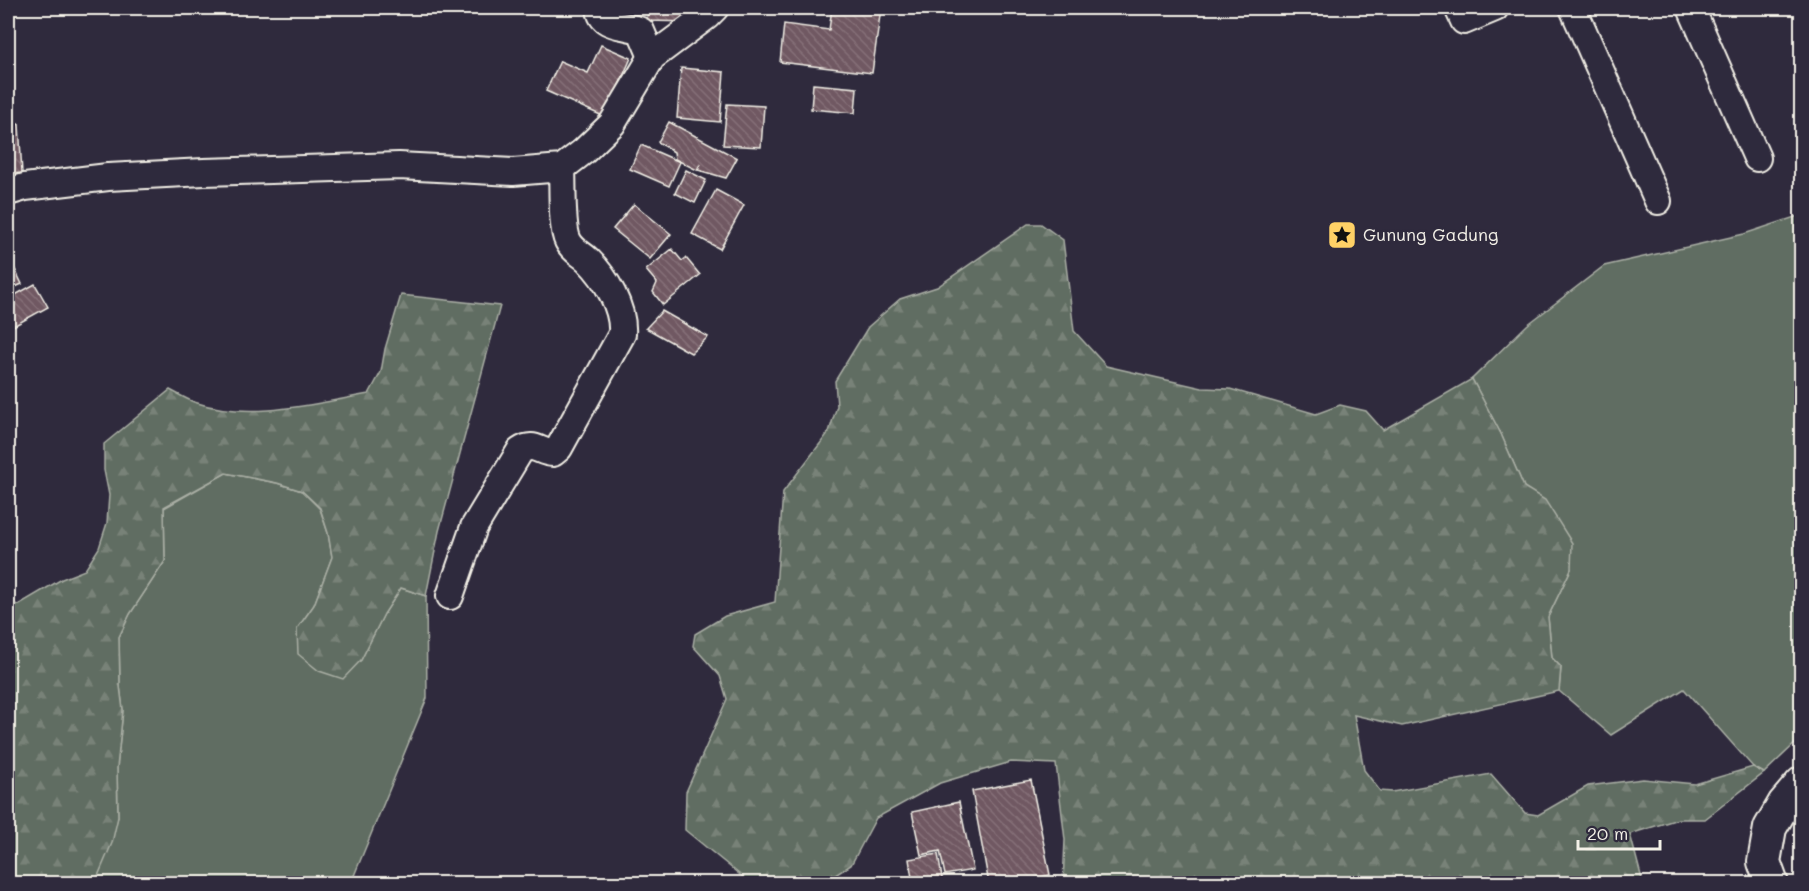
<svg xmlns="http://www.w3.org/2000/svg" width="1809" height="891" font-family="Mali,sans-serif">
	<defs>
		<pattern id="forest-firs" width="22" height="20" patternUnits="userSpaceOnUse" patternTransform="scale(1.5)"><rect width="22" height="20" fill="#616d62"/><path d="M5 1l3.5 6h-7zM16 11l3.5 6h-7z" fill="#788278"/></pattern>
		<pattern id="building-back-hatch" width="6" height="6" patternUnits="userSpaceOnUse" patternTransform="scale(1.5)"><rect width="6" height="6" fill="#705862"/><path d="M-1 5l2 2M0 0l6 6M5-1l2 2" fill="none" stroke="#857078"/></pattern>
	</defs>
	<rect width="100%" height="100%" fill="#2f2a3d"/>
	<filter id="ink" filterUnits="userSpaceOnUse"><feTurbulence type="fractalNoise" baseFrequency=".0167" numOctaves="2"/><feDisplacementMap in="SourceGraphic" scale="12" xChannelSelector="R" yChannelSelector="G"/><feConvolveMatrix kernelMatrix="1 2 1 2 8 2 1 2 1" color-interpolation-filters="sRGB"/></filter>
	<g filter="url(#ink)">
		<g fill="#616d62" stroke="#aaafa5" stroke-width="1.5">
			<polygon points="1801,215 1801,738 1764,773 1753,767 1684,689 1611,735 1559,691 1561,667 1552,658 1548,617 1571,569 1545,501 1524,487 1501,434 1472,379 1527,325 1604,266 1744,234"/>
			<polygon points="226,473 277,483 302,491 320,509 328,533 332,557 314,605 297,629 361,660 384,614 401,588 426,596 427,698 351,883 95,884 118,817 117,768 123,710 120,686 119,637 130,614 165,561 164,508"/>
		</g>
		<g fill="url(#forest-firs)" stroke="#aaafa5" stroke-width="1.5">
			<polygon points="1028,224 1041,224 1063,240 1074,331 1106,366 1202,388 1230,389 1316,414 1340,405 1366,411 1383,430 1472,379 1501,434 1524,487 1545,500 1572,543 1571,569 1548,617 1552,658 1561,667 1559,691 1402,726 1354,715 1364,770 1380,791 1392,792 1491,774 1525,813 1538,815 1588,786 1643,779 1695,784 1753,767 1764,773 1705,819 1678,819 1630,834 1643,883 1063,883 1065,840 1056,764 1011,762 940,783 876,818 851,865 823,883 750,883 685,830 686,792 727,699 720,676 693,646 695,634 725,616 775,602 783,492 829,432 837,406 835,381 868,327 900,299 937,287"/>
			<path d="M401 295 500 306 439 531 426 596 401 588 384 614 361 660 343 679 319 671 298 654 297 629 314 605 332 557 328 533 320 508 302 491 277 483 226 473 164 507 165 561 130 614 119 637 120 686 123 710 117 768 118 817 112 843 95 883H8V602L18 605 62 579 85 570 99 548 107 523 109 495 104 470V444L170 390C178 394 186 399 194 402 250 421 313 404 369 394L381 372 385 349Z"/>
		</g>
		<g fill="url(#building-back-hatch)" stroke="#f4f1e8" stroke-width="1.5">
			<polygon points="648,8 696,8 696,22 647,21"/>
			<polygon points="832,8 881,8 872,73 780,62 784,24 829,30"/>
			<polygon points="601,45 631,58 605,117 546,91 560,61 588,73"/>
			<polygon points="681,68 724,72 720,122 677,118"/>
			<polygon points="813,84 857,88 855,113 811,109"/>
			<polygon points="727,104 764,106 761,147 723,145"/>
			<polygon points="669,122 737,158 726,178 698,170 700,164 697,170 675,159 674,152 658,142"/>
			<polygon points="19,124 22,173 8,174 8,125"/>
			<polygon points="641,145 680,162 669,186 630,169"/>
			<polygon points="686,170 706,180 695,203 675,193"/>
			<polygon points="716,190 744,205 720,249 692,234"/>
			<polygon points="634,204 671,234 650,259 613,229"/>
			<polygon points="672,249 682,261 686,258 700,275 663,305 653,292 657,283 646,270"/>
			<polygon points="10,259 22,284 8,290 8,260"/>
			<polygon points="35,284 48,307 8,329 8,299"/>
			<polygon points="662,311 708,337 691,353 646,328"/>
			<polygon points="1031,780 1050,875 1008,884 989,884 972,791"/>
			<polygon points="959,802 973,870 945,875 940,851 921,855 912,812"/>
			<polygon points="938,854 943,884 913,884 909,859"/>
		</g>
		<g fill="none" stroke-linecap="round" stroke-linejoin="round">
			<g stroke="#f4f1e8" stroke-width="30">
				<g id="minor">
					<path d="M600 8C601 28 626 24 641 31L652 57"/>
					<polyline points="1458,8 1464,21 1495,8"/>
					<polyline points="1573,8 1658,201"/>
					<polyline points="1691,8 1757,158"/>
					<polyline points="8,192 25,187 108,177 204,172 399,166 513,172 562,168 584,151 612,124 652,57 707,16 715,8"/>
					<path d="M450 596 474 527 520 451C535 441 539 453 553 453L559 448 622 334C624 308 606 278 588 260 581 253 573 251 568 241 561 227 563 185 562 168"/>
				</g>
			</g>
			<g stroke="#f4f1e8" stroke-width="36">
				<polyline id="tertiary" points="1772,884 1764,862 1770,828 1784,804 1802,783"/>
			</g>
			<use href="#minor" stroke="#2f2a3d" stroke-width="26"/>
			<use href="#tertiary" stroke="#2f2a3d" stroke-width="32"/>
		</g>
	</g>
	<defs>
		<g id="sight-square" transform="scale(1.5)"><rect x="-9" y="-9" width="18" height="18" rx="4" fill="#ffd166" stroke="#2f2a3d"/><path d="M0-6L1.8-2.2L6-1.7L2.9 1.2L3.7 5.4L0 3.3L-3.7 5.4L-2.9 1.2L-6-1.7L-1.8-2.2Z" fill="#111"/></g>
	</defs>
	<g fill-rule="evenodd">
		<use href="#sight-square" x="1342" y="235"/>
	</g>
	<g text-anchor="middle" stroke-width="5" stroke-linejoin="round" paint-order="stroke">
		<g font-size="18" fill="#f4f1e8" stroke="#2f2a3d" text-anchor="start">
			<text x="1363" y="241">Gunung Gadung</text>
		</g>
	</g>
	<rect width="1809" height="891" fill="none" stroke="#2f2a3d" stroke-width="30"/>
	<rect x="15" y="15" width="1779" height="861" fill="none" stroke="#f4f1e8" stroke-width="2" filter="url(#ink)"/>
	<path d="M1578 840v9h82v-9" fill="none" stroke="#f4f1e8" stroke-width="3"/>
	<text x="1587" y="840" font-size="18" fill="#f4f1e8" stroke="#2f2a3d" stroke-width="4.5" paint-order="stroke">20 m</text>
</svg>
